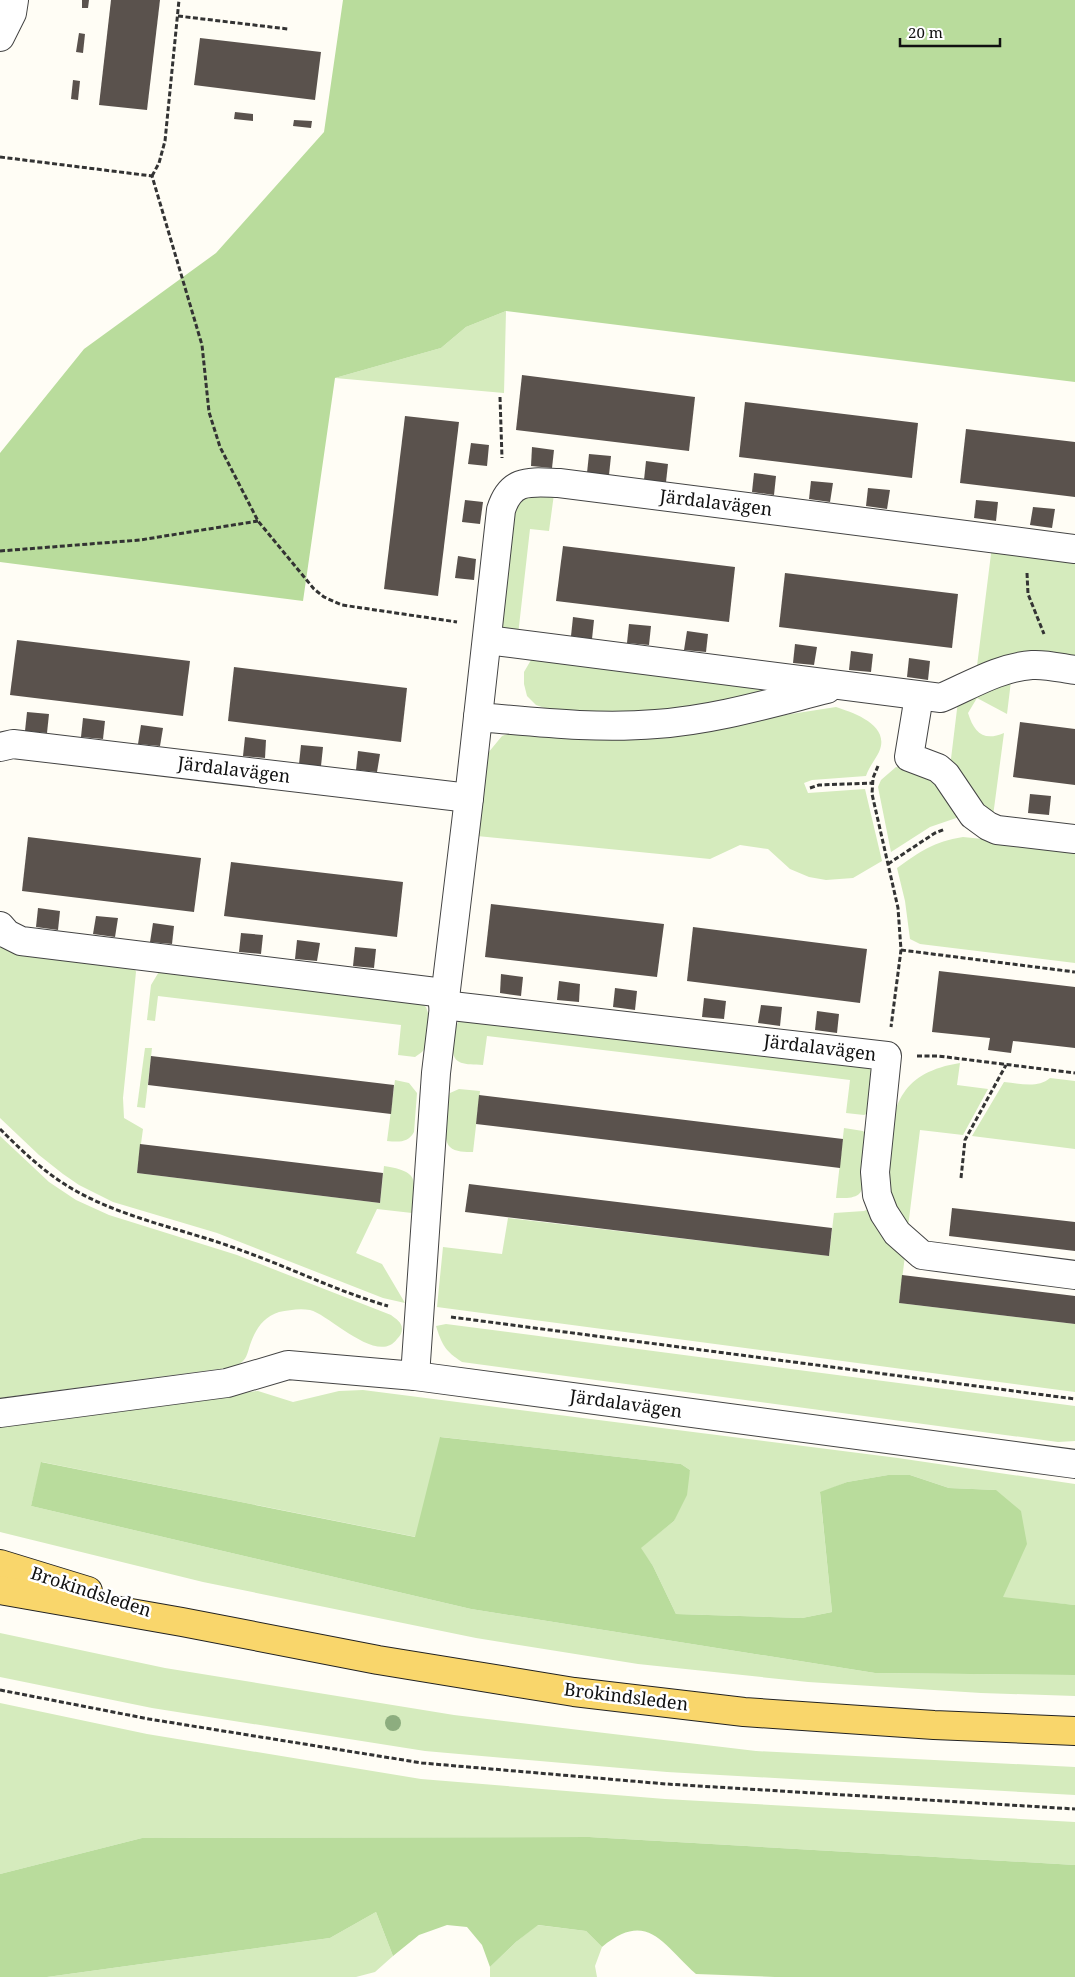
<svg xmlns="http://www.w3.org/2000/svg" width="1075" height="1977" font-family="'Noto Serif',serif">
	<rect width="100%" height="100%" fill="#fffdf5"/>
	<g fill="#d5ebbd">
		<polygon points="506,311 504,393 335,378 441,348 466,327"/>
		<polygon points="554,494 549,531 530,529 518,635 506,631 501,626 514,503 523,496"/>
		<polygon points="992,546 1075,557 1075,660 976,674"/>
		<polygon points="543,654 798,683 774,692 660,711 609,714 553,711 536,705 527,696 524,684 524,672 531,660"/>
		<path d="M1011 681 1007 714 977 698 968 713C974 732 983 742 1004 733L993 816 983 811 950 767 958 701Z"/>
		<path d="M836 707C854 713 891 725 879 752 875 760 869 767 866 776L812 780 804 783 808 793 865 789 882 861 853 878 826 880 809 877 790 869 768 849 740 845 710 859 477 836 488 753 502 736 510 733 740 722Z"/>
		<polygon points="896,767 926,772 962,816 930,827 891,852 878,787 881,780"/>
		<path d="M963 837 1075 848V963L920 944 910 939 905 901 897 868C921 851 933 842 963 837Z"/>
		<path d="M0 935 134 966 136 972 123 1098 124 1118 143 1129 137 1173 380 1203 384 1166C422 1172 414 1180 412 1213L377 1209 356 1253 382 1264 405 1303 383 1298 217 1233 113 1202 79 1185 63 1174 39 1155 0 1118Z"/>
		<polygon points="160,970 420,1002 426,1007 429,1016 427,1046 422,1052 415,1057 398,1055 401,1025 158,996 155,1021 147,1020 151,985"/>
		<path d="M460 1019 870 1066 876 1073 871 1112 864 1115 846 1113 850 1080 487 1036 483 1065C463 1064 450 1066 453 1041 454 1032 455 1027 460 1019Z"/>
		<polygon points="145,1048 152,1048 145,1108 137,1107"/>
		<path d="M960 1063 957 1085 988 1089 963 1135 920 1130 908 1227C903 1219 895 1210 891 1202 886 1187 889 1170 889 1155 891 1103 903 1072 960 1063Z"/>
		<path d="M1050 1078 1075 1081V1149L972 1136 1004 1082C1019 1083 1037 1089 1050 1078Z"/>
		<path d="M395 1080 409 1083 417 1093 414 1132C408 1143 399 1142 387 1141Z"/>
		<path d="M459 1089 480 1091 473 1152C466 1152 455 1152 450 1147 441 1139 446 1103 450 1093Z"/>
		<path d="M844 1128 863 1131 867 1135C867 1148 868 1186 859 1194 853 1199 843 1198 836 1198Z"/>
		<path d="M0 1136 49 1182 76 1200 109 1215 237 1255 391 1315C396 1319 402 1322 402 1329 402 1333 400 1336 397 1339 378 1366 330 1315 310 1310 300 1308 289 1310 279 1312 263 1317 255 1330 250 1345 248 1351 247 1358 242 1362 239 1365 233 1367 228 1368L0 1398Z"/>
		<polygon points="873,1207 906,1248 899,1303 1075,1324 1075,1392 437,1307 443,1247 502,1254 508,1218 829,1256 834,1213 864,1211"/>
		<path d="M446 1324 1075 1406V1441L1058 1442 462 1362C445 1351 442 1345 436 1326Z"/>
		<polygon points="363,1390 898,1458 1075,1484 1075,1605 1003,1598 996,1490 949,1488 910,1475 888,1475 847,1482 820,1493 832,1612 802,1618 676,1614 653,1566 640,1548 674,1521 690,1470 681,1464 441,1437 416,1537 42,1462 31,1506 471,1609 875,1673 1075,1675 1075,1696 981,1693 808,1682 638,1664 476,1638 203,1582 0,1532 0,1427 234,1393 258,1391 293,1402 339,1391"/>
		<polygon points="0,1633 165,1668 454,1715 756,1751 1075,1767 1075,1795 667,1772 425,1751 152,1708 0,1677"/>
		<polygon points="0,1703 147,1734 421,1779 665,1799 1075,1822 1075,1865 589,1837 142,1838 0,1874"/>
		<polygon points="376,1912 393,1956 375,1972 356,1977 47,1977 330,1938"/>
		<polygon points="537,1925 586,1931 602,1947 595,1966 597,1977 490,1977 490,1967 516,1942"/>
	</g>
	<g fill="#b9dc9c">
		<polygon points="343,0 1075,0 1075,382 506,311 466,327 441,348 335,378 303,601 0,562 0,453 84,349 216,253 324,132"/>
		<polygon points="440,1437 681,1464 690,1470 687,1495 674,1521 641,1548 653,1566 676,1614 802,1618 832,1612 820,1492 847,1482 888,1475 910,1475 949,1488 996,1490 1021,1511 1027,1544 1003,1597 1075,1605 1075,1675 875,1673 471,1609 31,1506 41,1462 415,1537"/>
		<path d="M589 1837 1075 1865V1977H775L696 1974C663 1945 648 1909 602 1947L586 1931 538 1925 516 1942 490 1967 482 1945 467 1927 447 1925 419 1935 393 1956 376 1912 330 1938 47 1977H0V1874L142 1838Z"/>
	</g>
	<g fill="#5a524d">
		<polygon points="82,0 89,0 88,8 82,8"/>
		<polygon points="111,0 160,0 147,110 99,105"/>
		<polygon points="79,33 85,34 83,53 76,52"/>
		<polygon points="200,38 321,52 315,100 194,85"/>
		<polygon points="73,80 80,81 78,100 71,99"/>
		<polygon points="235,112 253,114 253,121 234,119"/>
		<polygon points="294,120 312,121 311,128 293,126"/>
		<polygon points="522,375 695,397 689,451 516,430"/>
		<polygon points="745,402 918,423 912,478 739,457"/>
		<polygon points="405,416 459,422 438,596 384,589"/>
		<polygon points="966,429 1075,442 1075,497 960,483"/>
		<polygon points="471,443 489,445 487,466 468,464"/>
		<polygon points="532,447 554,450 552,468 531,466"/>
		<polygon points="589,454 611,456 609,475 587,473"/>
		<polygon points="646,461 668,464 666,482 644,480"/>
		<polygon points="754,473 776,476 774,495 752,492"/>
		<polygon points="811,481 833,483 830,502 809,499"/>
		<polygon points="868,488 890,490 887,509 866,506"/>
		<polygon points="465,500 483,502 480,524 462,522"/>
		<polygon points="976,500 998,502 996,521 974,518"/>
		<polygon points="1033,507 1055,509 1052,528 1030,525"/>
		<polygon points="563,546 735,567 729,622 556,601"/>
		<polygon points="458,556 476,559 474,580 455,578"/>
		<polygon points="785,573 958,594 952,648 779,627"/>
		<polygon points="573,617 594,620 592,639 571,636"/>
		<polygon points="629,624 651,626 649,645 627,643"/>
		<polygon points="687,631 708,634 706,652 684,650"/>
		<polygon points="17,640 190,661 183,716 10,695"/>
		<polygon points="795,644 817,647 814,665 793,663"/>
		<polygon points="851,651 873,654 871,672 849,670"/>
		<polygon points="909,658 930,661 928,680 907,677"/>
		<polygon points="234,667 407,688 401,742 228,721"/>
		<polygon points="27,712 49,714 47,733 25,731"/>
		<polygon points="83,718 105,721 103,739 81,737"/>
		<polygon points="1020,722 1075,729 1075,785 1013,777"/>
		<polygon points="141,725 163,728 160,746 138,744"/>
		<polygon points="245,737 266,740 265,758 243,756"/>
		<polygon points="301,745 323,747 321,766 299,764"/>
		<polygon points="358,751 380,754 377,772 356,770"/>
		<polygon points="1030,794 1051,796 1049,815 1028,813"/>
		<polygon points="28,837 201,858 194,912 22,891"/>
		<polygon points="231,862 403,882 397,937 224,916"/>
		<polygon points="491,904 664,924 657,977 485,957"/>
		<polygon points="38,908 60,911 58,930 36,927"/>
		<polygon points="96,916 118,918 115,937 93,934"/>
		<polygon points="153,923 174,926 172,944 150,942"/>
		<polygon points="693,927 867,949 860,1003 687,981"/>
		<polygon points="241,933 263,935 261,954 239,952"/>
		<polygon points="297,940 320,943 317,961 295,959"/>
		<polygon points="355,947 376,949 374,968 353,966"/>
		<polygon points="939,971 1075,987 1075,1048 1013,1041 1011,1053 988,1050 990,1038 932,1032"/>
		<polygon points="501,974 523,977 521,996 500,993"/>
		<polygon points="559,981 580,984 579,1002 557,1000"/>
		<polygon points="615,988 637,991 635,1010 613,1007"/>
		<polygon points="704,998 726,1001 724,1019 702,1017"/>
		<polygon points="761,1005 782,1007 780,1026 758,1023"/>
		<polygon points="817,1011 839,1014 837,1033 815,1030"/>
		<polygon points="151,1056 394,1085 391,1114 148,1085"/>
		<polygon points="479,1095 843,1139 840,1168 476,1124"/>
		<polygon points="140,1144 383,1173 380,1203 137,1173"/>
		<polygon points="469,1184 832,1228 829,1256 465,1212"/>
		<polygon points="952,1208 1075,1222 1075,1251 949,1236"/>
		<polygon points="902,1275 1075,1296 1075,1324 899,1303"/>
	</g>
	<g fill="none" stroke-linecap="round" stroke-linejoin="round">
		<g stroke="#444" stroke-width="30">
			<g id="minor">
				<polyline points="0,37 12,13 14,0"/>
				<path d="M487 640 941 698C969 686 1000 667 1032 665 1046 664 1061 668 1075 670"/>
				<polyline points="919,696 909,757 938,768 946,775 973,815 988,826 997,830 1075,839"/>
				<path d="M478 717C537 722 596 729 656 724 714 720 771 703 827 689"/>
				<polyline points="0,747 13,744 469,798"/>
				<polyline points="0,926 7,934 21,941 444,993"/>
				<polyline points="443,1005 887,1056 875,1172 877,1195 884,1213 897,1233 922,1255 1075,1275"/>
				<path d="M415 1376 436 1073 469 798 501 510C511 478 530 482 559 483L1075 549"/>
				<polyline points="0,1413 227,1383 288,1365 415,1376 1075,1464"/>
			</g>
		</g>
		<g stroke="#222" stroke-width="30">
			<g id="major">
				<polyline points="0,1564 88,1591"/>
				<polyline points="0,1590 182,1622 378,1660 574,1692 744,1712 934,1725 1075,1731"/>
			</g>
		</g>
		<g stroke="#333" stroke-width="3" stroke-dasharray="5 2.5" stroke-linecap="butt">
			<polyline points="178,16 288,29"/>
			<polyline points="0,157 152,176 202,345 209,412 220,447 258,521 314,589 324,597 342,605 457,622"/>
			<polyline points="152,176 159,163 165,141 179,0"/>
			<polyline points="500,397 502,458"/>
			<polyline points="0,551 140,540 258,521"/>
			<polyline points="1027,573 1028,594 1044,634"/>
			<polyline points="878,766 873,778 872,794 898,908 901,950 891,1027"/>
			<polyline points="810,788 819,785 873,783"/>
			<polyline points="888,864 935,833 945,829"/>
			<polyline points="901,950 1075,972"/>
			<polyline points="917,1056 938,1056 1075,1073"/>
			<path d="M0 1129C23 1152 47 1175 76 1191 128 1220 188 1230 243 1251 291 1268 339 1292 388 1306"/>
			<polyline points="961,1178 965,1140 1006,1065"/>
			<polyline points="451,1317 1075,1399"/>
			<polyline points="0,1690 149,1719 422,1763 666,1784 1075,1809"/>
		</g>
		<use href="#minor" stroke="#fff" stroke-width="28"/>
		<use href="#major" stroke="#f9d66b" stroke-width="28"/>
	</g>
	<circle fill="#8dad7f" cx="393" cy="1723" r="8"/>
	<g text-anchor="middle" stroke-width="5" stroke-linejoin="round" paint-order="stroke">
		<g font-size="18" fill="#111" stroke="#fff">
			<text transform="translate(716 503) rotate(7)" y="6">Järdalavägen</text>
			<text transform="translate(234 770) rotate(7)" y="6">Järdalavägen</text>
			<text transform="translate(820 1048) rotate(7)" y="6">Järdalavägen</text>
			<text transform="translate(626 1404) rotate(8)" y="6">Järdalavägen</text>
			<text transform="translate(91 1592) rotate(18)" y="6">Brokindsleden</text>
			<text transform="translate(626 1697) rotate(7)" y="6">Brokindsleden</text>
		</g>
	</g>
	<path d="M900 38v8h100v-8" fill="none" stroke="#111111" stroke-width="2.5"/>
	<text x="908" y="38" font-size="15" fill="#111111" stroke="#ffffff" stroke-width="4" paint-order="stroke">20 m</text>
</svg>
